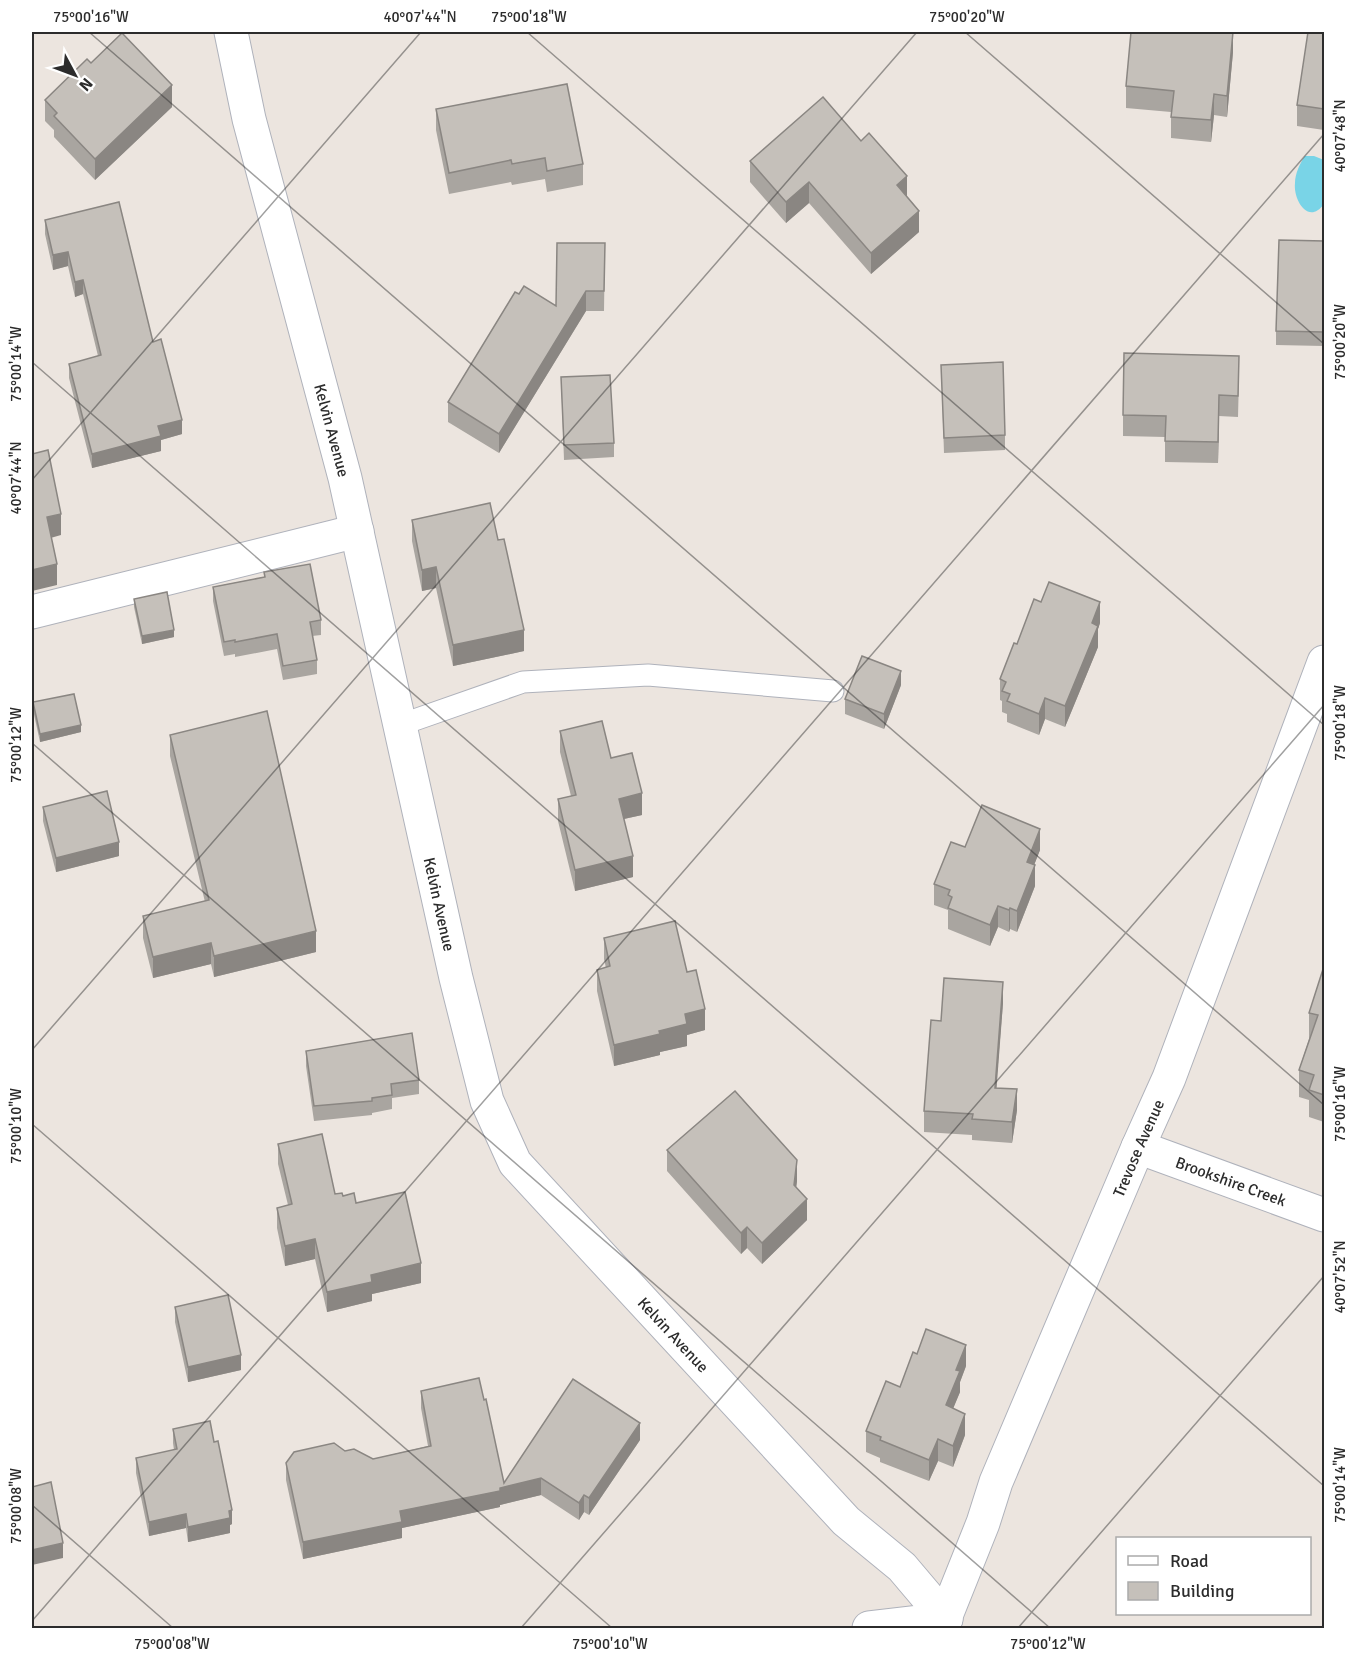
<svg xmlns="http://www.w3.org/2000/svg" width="1356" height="1660" font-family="Signika,sans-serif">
	<rect width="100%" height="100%" fill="#ece5df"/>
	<path fill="#79d4e7" d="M1305 156H1314L1324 160 1323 191 1324 204C1308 226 1293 199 1295 183 1295 174 1300 163 1305 156Z"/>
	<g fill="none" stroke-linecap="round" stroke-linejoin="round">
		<g stroke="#afb2bb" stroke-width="23">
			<polyline id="lane" points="400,725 523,682 648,675 833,691"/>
		</g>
		<g stroke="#afb2bb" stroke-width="35">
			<g id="street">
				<path id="s1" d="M231 32 249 119 345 478 456 978 487 1101 515 1163 846 1521 902 1567 946 1619"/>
				<polyline points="32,612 357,531"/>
				<path id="s2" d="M1138 1147 1324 1215"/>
				<polyline points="869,1628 946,1619"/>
			</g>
		</g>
		<g stroke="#afb2bb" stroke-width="35">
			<g id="secondary">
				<path id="s3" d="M941 1628 983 1523 996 1482 1138 1147 1169 1078 1324 662"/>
			</g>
		</g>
		<use href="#lane" stroke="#fff" stroke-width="21"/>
		<use href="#street" stroke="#fff" stroke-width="33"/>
		<use href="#secondary" stroke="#fff" stroke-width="33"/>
	</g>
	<g fill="#a9a5a0">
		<polygon points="1324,32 1324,130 1297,126 1297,105"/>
		<polygon points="1233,52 1227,117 1214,115 1211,142 1171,138 1171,112 1126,108 1126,86"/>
		<polygon points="91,63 172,107 95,180 54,137 54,130 45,121 45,100"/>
		<polygon points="436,109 583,164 583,185 547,192 545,179 512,185 511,182 449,194 436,130"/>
		<polygon points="750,161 907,197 919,232 871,274 809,203 786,223 750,182"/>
		<polygon points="45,220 153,342 182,434 161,440 161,451 92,468 69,378 69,364 98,356 83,294 75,297 68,266 53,270 45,234"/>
		<polygon points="1324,241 1324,346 1276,345 1276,331"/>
		<polygon points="605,243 604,311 586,311 499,453 448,422 448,402 519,294 556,306"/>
		<polygon points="941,365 1005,435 1005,450 944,453"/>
		<polygon points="561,377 614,443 614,457 564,460"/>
		<polygon points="1239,377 1238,417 1219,416 1218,463 1165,462 1165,437 1123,436 1123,415"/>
		<polygon points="412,520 498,540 524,651 453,666 436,588 422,591 412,541"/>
		<polygon points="264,572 321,620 321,635 312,636 317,660 317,674 283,680 277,649 235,657 235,654 224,656 213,601 213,587 264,577"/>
		<polygon points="134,599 174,637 142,644 134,607"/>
		<polygon points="1100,623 1098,629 1098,647 1065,727 1045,719 1039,735 1007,722 1007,714 1002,712 1002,701 1000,700 1000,679 1017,644"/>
		<polygon points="901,685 884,729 845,714 845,699"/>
		<polygon points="33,702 81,732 40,742 33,710"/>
		<polygon points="560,731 611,758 642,815 624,819 633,877 575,891 558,821 558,799 571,796 560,752"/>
		<polygon points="170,735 316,952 214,977 211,964 153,978 143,938 143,916 205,902 170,756"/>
		<polygon points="43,807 119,856 56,872 43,821"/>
		<polygon points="965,847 1040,850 1034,865 1035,886 1017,932 1010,929 1009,932 998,927 990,946 948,929 948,910 934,905 934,884"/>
		<polygon points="604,938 687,972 705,1030 687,1035 687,1046 660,1052 660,1055 614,1066 597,991 597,970 606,968 604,959"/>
		<polygon points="1324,966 1324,1122 1309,1117 1309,1100 1299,1097 1299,1070 1309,1039 1309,1013"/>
		<polygon points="1003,1003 996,1088 1017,1110 1012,1143 972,1140 972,1135 924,1132 924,1111 941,1021"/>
		<polygon points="306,1051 419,1080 419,1094 392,1098 392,1109 372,1113 372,1115 314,1121 306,1066"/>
		<polygon points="278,1144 335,1194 343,1196 356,1203 421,1283 372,1294 372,1301 327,1312 315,1259 285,1266 277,1228 277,1208 288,1205 278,1164"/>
		<polygon points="667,1150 797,1181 796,1187 807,1220 762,1264 747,1248 741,1254 667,1171"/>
		<polygon points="175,1307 241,1370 188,1382 175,1322"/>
		<polygon points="966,1366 960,1382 960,1392 953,1408 965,1435 953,1467 938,1461 929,1481 880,1462 880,1458 866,1452 866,1431 900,1387"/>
		<polygon points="421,1391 504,1483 640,1440 589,1515 584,1512 579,1520 541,1495 500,1505 500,1507 402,1528 402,1538 303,1559 286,1480 286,1463 345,1451 373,1459 428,1446 421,1408"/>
		<polygon points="173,1429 232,1524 230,1525 230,1533 188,1542 186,1528 149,1536 136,1473 136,1458 174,1450 173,1443"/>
	</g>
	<g fill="#8a8682">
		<polygon points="1233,32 1233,52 1227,117 1227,96"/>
		<polygon points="172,85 172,107 95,180 95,159"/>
		<polygon points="1214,94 1214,115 1211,142 1211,120"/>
		<polygon points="907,176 907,197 897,185"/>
		<polygon points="809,182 809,203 786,223 786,202"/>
		<polygon points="919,211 919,232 871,274 871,253"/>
		<polygon points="68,252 68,266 53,270 53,255"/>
		<polygon points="83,280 83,294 75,297 75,282"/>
		<polygon points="586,291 586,311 499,453 499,434"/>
		<polygon points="1219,395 1219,416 1218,463 1218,442"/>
		<polygon points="182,420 182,434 161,440 161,451 92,468 92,454 158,426"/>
		<polygon points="61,514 61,535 47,539 47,517"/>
		<polygon points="57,564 57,585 32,591 32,570"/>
		<polygon points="436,567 436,588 422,591 422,570"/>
		<polygon points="1100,602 1100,623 1098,629 1098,647 1065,727 1065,706 1092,623"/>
		<polygon points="174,630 174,637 142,644 142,636"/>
		<polygon points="524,630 524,651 453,666 453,645"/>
		<polygon points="901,671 901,685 884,729 884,714"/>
		<polygon points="1045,698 1045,719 1039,735 1039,714"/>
		<polygon points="81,725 81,732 40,742 40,734"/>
		<polygon points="642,793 642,815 619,820 619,799"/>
		<polygon points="1040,829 1040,850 1027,883 1027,862"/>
		<polygon points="119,842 119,856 56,872 56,858"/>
		<polygon points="633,856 633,877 575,891 575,870"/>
		<polygon points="1035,865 1035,886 1017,932 1017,911"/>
		<polygon points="998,906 998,927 990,946 990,925"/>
		<polygon points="1010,908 1010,929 1009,932 1009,910"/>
		<polygon points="316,931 316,952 214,977 214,956"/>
		<polygon points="211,943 211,964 153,978 153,957"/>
		<polygon points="1003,982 1003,1003 995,1109 995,1088"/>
		<polygon points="705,1009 705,1030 687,1035 687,1046 660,1052 660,1055 614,1066 614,1045 659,1031 685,1014"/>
		<polygon points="1017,1089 1017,1110 1012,1143 1012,1122"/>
		<polygon points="797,1160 797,1181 794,1206 794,1185"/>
		<polygon points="807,1199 807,1220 762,1264 762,1243"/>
		<polygon points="747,1227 747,1248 741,1254 741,1233"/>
		<polygon points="315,1239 315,1259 285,1266 285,1246"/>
		<polygon points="421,1263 421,1283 372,1294 372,1301 327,1312 327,1292 371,1275"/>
		<polygon points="966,1345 966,1366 960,1382 960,1392 946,1426 946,1405 956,1370"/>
		<polygon points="241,1355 241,1370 188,1382 188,1367"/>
		<polygon points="965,1414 965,1435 953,1467 953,1446"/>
		<polygon points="640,1423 640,1440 589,1515 589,1498"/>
		<polygon points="938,1439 938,1461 929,1481 929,1460"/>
		<polygon points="541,1478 541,1495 500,1505 500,1507 402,1528 402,1538 303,1559 303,1542 400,1511"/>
		<polygon points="584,1495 584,1512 579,1520 579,1503"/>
		<polygon points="232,1510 232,1524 230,1525 230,1533 188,1542 188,1527"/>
		<polygon points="186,1514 186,1528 149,1536 149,1522"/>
		<polygon points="63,1543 63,1558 32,1565 32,1578 32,1550"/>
	</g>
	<g fill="#c5c0ba" stroke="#8a8682" stroke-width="1.5">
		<polygon points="1131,32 1233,32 1227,96 1214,94 1211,120 1171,117 1174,91 1126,86"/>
		<polygon points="1308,32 1324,32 1324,109 1297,105"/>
		<polygon points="122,33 172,85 95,159 54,116 57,113 45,100 87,59 91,63"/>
		<polygon points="567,84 583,164 547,171 545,158 512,164 511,160 449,173 436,109"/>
		<polygon points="823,97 861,141 869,133 907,176 897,185 919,211 871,253 809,182 786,202 750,161"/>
		<polygon points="119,202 153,342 161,339 182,420 158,426 161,436 92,454 69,364 101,355 83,280 75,282 68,252 53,255 45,220"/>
		<polygon points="1279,240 1324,241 1324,332 1276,331"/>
		<polygon points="557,243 605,243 604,291 586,291 499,434 448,402 515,292 519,294 524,286 556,306"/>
		<polygon points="1124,353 1239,356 1238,396 1219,395 1218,442 1165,441 1166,416 1123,415"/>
		<polygon points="1003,362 1005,435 944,438 941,365"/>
		<polygon points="610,375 614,443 564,445 561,377"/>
		<polygon points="48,450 61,514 47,517 57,564 32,570 32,454"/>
		<polygon points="490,503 498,540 504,539 524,630 453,645 436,567 422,570 412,520"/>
		<polygon points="310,564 321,620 310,622 317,660 283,666 277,634 235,642 235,640 224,642 213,587 265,577 264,572"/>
		<polygon points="1049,582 1100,602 1092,623 1098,626 1065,706 1045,698 1039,714 1007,701 1010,694 1002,691 1006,682 1000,679 1014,643 1017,644 1034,599 1041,602"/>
		<polygon points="167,592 174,630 142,636 134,599"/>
		<polygon points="862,656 901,671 884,714 845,699"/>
		<polygon points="74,694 81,725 40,734 33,702"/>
		<polygon points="267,711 316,931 214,956 211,943 153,957 143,916 209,900 170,735"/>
		<polygon points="602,721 611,758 632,753 642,793 619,799 633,856 575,870 558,799 576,795 560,731"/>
		<polygon points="107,791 119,842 56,858 43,807"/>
		<polygon points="982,805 1040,829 1027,862 1035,865 1017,911 1010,908 1009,910 998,906 990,925 948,908 952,897 948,895 950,890 934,884 951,842 965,847"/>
		<polygon points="675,921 687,972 696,970 705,1009 685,1014 687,1024 659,1031 660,1034 614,1045 597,970 610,966 604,938"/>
		<polygon points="1324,966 1324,1095 1309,1090 1314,1075 1299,1070 1318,1015 1309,1013"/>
		<polygon points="944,978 1003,982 995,1088 1017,1089 1012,1122 972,1119 973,1114 924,1111 931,1020 941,1021"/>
		<polygon points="412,1033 419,1080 391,1084 392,1095 372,1098 372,1101 314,1106 306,1051"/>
		<polygon points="735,1091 797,1160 794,1185 807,1199 762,1243 747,1227 741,1233 667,1150"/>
		<polygon points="322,1134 335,1194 342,1193 343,1196 354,1193 356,1203 405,1192 421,1263 371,1275 372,1282 327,1292 315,1239 285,1246 277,1208 292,1204 278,1144"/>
		<polygon points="228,1295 241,1355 188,1367 175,1307"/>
		<polygon points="926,1329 966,1345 956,1370 960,1371 946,1405 965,1414 953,1446 938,1439 929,1460 880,1440 881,1437 866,1431 886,1381 900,1387 913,1352 917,1354"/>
		<polygon points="479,1378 484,1400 486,1399 504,1483 573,1379 640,1423 589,1498 584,1495 579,1503 541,1478 500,1488 500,1491 400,1511 402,1522 303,1542 286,1463 294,1452 334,1443 345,1451 354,1449 373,1459 431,1446 421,1391"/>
		<polygon points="210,1421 214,1442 218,1441 232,1510 229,1511 230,1518 188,1527 186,1514 149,1522 136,1458 177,1449 173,1429"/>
		<polygon points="51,1482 63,1543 32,1550 32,1487"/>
	</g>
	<path fill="none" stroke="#2c2c2c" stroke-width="1.5" stroke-opacity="0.45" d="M89 32 1324 1105M527 32 1324 725M965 32 1324 344M32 362 1324 1486M32 480 421 32M32 743 1050 1628M32 1050 917 32M32 1124 612 1628M32 1505 173 1628M32 1621 1324 134M521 1628 1324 705M1018 1628 1324 1276"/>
	<g text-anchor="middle" stroke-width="6" stroke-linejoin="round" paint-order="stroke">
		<g font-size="16" fill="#2c2c2c" stroke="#fff">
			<text dy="6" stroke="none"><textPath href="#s1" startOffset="411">Kelvin Avenue</textPath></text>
			<text dy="6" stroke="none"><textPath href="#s1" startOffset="897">Kelvin Avenue</textPath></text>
			<text dy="6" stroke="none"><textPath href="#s3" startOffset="519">Trevose Avenue</textPath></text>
			<text dy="6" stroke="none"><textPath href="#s2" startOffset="99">Brookshire Creek</textPath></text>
			<text dy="6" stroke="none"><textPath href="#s1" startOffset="1401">Kelvin Avenue</textPath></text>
		</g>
	</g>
	<rect width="1356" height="1660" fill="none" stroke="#ffffff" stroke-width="66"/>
	<rect x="1116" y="1537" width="195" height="78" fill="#ffffff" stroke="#ababab" stroke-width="1.5"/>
	<rect x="1128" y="1556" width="30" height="9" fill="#ffffff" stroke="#ababab" stroke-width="1.5"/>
	<text x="1170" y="1567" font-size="18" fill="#2c2c2c">Road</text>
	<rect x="1128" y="1582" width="30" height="18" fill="#c5c0ba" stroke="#ababab" stroke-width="1.5"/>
	<text x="1170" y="1597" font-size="18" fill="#2c2c2c">Building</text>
	<g transform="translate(75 75) rotate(131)" stroke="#ffffff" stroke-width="4.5" paint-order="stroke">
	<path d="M0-4.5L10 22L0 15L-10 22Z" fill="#2c2c2c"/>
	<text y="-9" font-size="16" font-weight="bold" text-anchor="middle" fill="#2c2c2c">N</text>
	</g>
	<rect x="33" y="33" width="1290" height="1594" fill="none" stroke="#2c2c2c" stroke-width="2"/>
	<g font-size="15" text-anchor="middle" fill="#2c2c2c">
		<text x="91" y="22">75°00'16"W</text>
		<text x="420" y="22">40°07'44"N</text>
		<text x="529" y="22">75°00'18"W</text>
		<text x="967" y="22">75°00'20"W</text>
		<text transform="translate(1340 136) rotate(-90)" y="5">40°07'48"N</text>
		<text transform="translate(1340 342) rotate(-90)" y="5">75°00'20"W</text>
		<text transform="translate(16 364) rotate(-90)" y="5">75°00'14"W</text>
		<text transform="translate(16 478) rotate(-90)" y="5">40°07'44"N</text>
		<text transform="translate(1340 723) rotate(-90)" y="5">75°00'18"W</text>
		<text transform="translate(16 745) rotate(-90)" y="5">75°00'12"W</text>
		<text transform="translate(1340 1104) rotate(-90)" y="5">75°00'16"W</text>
		<text transform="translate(16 1126) rotate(-90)" y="5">75°00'10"W</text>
		<text transform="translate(1340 1277) rotate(-90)" y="5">40°07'52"N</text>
		<text transform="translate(1340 1485) rotate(-90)" y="5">75°00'14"W</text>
		<text transform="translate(16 1506) rotate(-90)" y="5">75°00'08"W</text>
		<text x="172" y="1649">75°00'08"W</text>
		<text x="610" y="1649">75°00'10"W</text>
		<text x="1048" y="1649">75°00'12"W</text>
	</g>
</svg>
